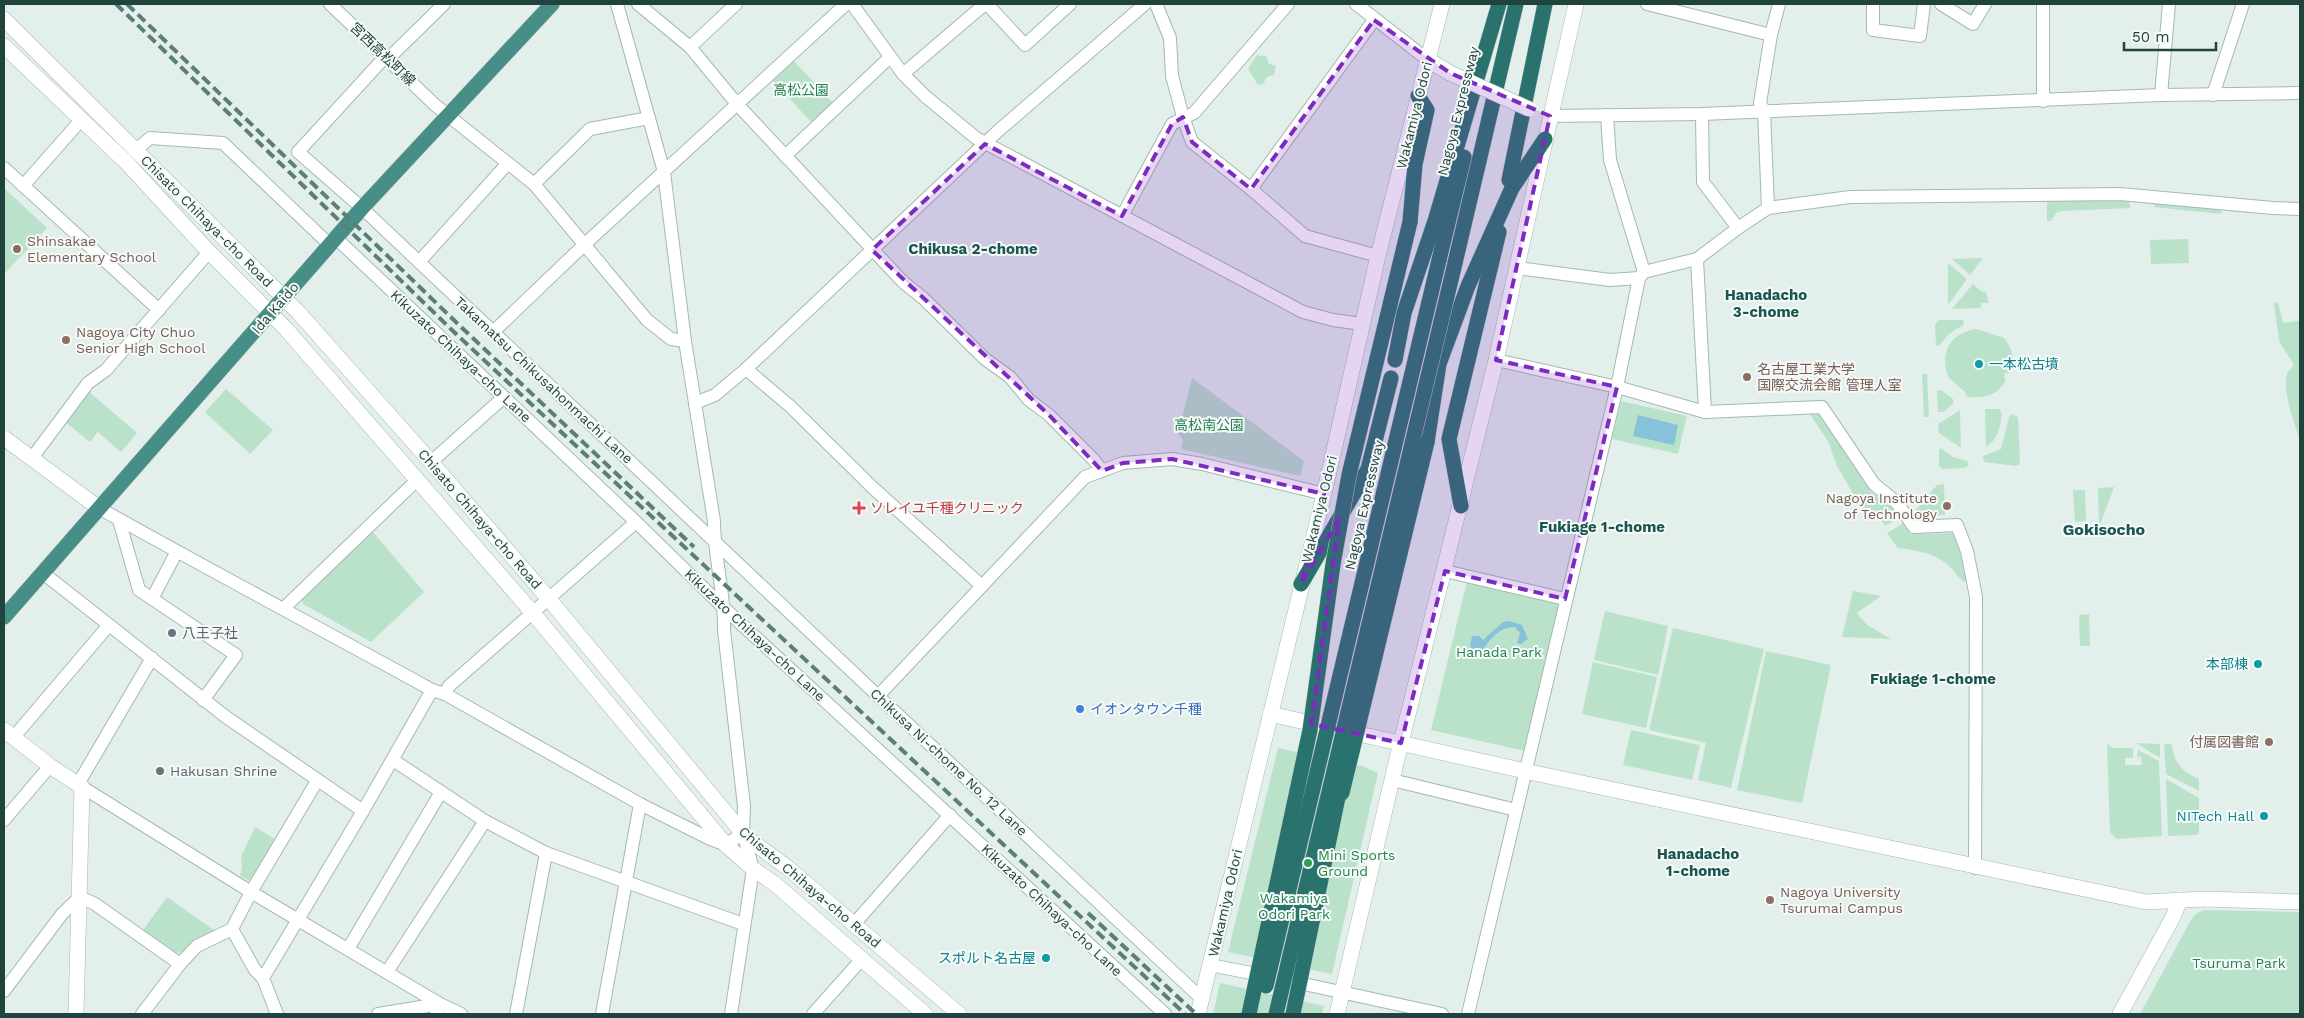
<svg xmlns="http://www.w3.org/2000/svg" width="2304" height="1018" font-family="'Work Sans','Noto Sans JP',sans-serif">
	<rect width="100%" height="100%" fill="#e3efeb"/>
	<g fill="#bae2ca">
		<polygon points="1257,55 1266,56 1269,64 1276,66 1274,75 1267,77 1263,84 1258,85 1248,69"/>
		<polygon points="793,60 834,104 813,124 772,80"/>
		<polygon points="4,188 47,228 4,274"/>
		<polygon points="2122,197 2128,198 2131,208 2062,211 2056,213 2051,221 2047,221 2047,201"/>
		<polygon points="2155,202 2221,209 2221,214 2154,207"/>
		<polygon points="2188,239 2189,263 2151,264 2150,240"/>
		<polygon points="1983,258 1970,275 1952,259"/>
		<polygon points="1948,263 1967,279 1948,305"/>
		<polygon points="1973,284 1981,291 1986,292 1989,303 1981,303 1981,308 1952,309"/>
		<path d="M2278 302 2283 323 2298 321 2300 322V439C2294 424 2282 390 2287 374 2288 371 2291 368 2294 365L2279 341 2274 303Z"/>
		<path d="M1939 320H1963L1964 325C1953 330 1947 335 1940 345L1936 346 1935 324Z"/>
		<path d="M1976 329C1986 331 1995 336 2003 337 2011 346 2018 363 2009 373H2005L2004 378 2006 380C1997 396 1985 398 1968 397L1964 391 1949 378C1939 354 1949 333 1976 329Z"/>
		<polygon points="1922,374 1927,374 1929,417 1924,417"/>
		<polygon points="1192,378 1304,461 1300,476 1181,449 1183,440 1176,431 1178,421 1183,414"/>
		<polygon points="226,389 273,430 250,454 205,412"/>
		<polygon points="87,390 137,433 121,452 98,432 90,442 64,421"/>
		<polygon points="1941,390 1953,399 1953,404 1943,412 1938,412 1937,391"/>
		<polygon points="1621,401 1687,416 1678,454 1612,439"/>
		<path d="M1985 409H1999L2002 414C2000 428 1998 439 1986 447Z"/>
		<polygon points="1960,410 1961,448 1939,433 1938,424"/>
		<polygon points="1817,412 1871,492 1896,511 1900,517 1885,526 1882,521 1869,514 1857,500 1837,466 1828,441 1809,413"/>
		<polygon points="2012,414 2018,417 2020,464 2015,466 1984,462 1983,456 2001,449 2009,417"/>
		<polygon points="1941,448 1953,457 1967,461 1969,465 1965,468 1942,469 1939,466 1939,450"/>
		<polygon points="1944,484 1945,515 1918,516 1915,511 1937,485"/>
		<polygon points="2114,487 2099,528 2098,488"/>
		<polygon points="2073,490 2085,490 2086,521 2075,522"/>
		<path d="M1904 523 1911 534 1955 533 1968 583C1957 580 1955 570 1947 564 1932 552 1917 551 1898 548L1887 533Z"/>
		<polygon points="372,531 424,592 371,642 303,604 302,598"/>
		<polygon points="1467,581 1555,601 1559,609 1525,751 1431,730"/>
		<polygon points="1853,591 1881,596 1857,613 1867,625 1891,639 1842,637"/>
		<polygon points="1605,611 1668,626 1658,675 1594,660"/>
		<polygon points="2089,614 2090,646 2080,646 2079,615"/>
		<polygon points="1673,628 1764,649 1731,788 1698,780 1706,743 1649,730"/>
		<polygon points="1766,651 1831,665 1802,803 1737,790"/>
		<polygon points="1593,662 1657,677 1646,728 1582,714"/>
		<polygon points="1631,730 1700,745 1692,780 1623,765"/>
		<polygon points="2136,743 2160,744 2160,758"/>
		<polygon points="2107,744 2113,748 2133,748 2133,758 2125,758 2125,765 2142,765 2141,757 2137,757 2138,750 2159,761 2162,836 2117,839 2110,832"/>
		<path d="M2164 744H2172C2173 762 2182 772 2199 779V791L2166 774Z"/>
		<polygon points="1278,748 1362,766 1378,773 1332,974 1228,952"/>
		<polygon points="2166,779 2199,798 2199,832 2197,835 2168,836"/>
		<polygon points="255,827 275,839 250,881 240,876 242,867 241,857"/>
		<polygon points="167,897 215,931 197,939 183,952 175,953 143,930"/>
		<polygon points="2204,910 2300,912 2300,1014 2140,1014 2192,918 2197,913"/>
		<polygon points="1220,983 1324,1006 1322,1014 1213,1014"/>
	</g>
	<g fill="#86c2d9">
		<polygon points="1638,415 1678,425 1674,445 1633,436"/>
		<path d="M1509 621 1522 625 1528 639 1521 644 1517 643 1520 633 1515 627C1498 626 1489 642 1480 653L1473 652 1470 646 1472 636H1479L1483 640 1503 622Z"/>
	</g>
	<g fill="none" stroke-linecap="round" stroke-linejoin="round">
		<g stroke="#a5b8b4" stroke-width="14">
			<g id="minor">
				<polyline points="330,4 435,105 534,184 647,320 671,339 685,341"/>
				<path d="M617 4 664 172 685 341 714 521C714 558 725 593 724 630L744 806 743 833 753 869 731 1014"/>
				<polyline points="638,4 690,47 737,104 903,282 923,298 985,359 1010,377 1029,400 1049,415 1094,460 1102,471"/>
				<polyline points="852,4 903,74 925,96 976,138 1303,312 1333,320 1362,324"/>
				<polyline points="987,4 1025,45 1070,4"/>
				<polyline points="1156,4 1170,38 1172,76 1183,117 1192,142 1251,189 1305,236 1378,256"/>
				<polyline points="1356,4 1428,60"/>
				<polyline points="1647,4 1771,35"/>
				<polyline points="1873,4 1873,30 1920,36 1924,4"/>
				<polyline points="1941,4 1973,24 1985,4"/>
				<polyline points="2043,4 2043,101"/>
				<polyline points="690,47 736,4"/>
				<polyline points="385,57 298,152 362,208 878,696 1202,999"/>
				<polyline points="388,59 444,4"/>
				<polyline points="903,74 985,4"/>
				<polyline points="2161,95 2169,4"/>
				<polyline points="2213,95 2243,4"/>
				<polyline points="1702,114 1703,182 1738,228"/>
				<polyline points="1607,115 1610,160 1644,272"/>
				<polyline points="1550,116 1702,114 2161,95 2300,93"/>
				<polyline points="136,150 150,138 223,143 330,245"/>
				<polyline points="785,156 889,58"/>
				<polyline points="4,168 159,310"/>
				<polyline points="534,184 590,129 649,118"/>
				<polyline points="23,186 81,120"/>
				<polyline points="1251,189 1374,20"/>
				<polyline points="1768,208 1764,111 1760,103 1771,35 1779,4"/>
				<polyline points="1122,216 1172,124 1194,113 1288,4"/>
				<polyline points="337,239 636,522 725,609 1165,1014"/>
				<polyline points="1697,259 1705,412"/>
				<polyline points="419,262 508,163"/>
				<polyline points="1517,268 1610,280 1639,278 1644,272 1697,259 1738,228 1768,208 1850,197 2120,194 2273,208 2300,209"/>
				<polyline points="493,332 585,244 846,4"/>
				<polyline points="1496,360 1617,387 1705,412 1822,407 1874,484 1897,503 1914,527 1957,525 1967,551 1976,597 1975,868"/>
				<polyline points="746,369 791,407 872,487 982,586"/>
				<polyline points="695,403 715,395 746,369 998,131 1145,4"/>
				<polyline points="32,458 88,383 106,370 209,252"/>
				<polyline points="431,462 504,397"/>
				<path d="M99 508C209 570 321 629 432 690L445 694 640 804 710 839 726 845 743 833"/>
				<polyline points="119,520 139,590 236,655 203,700"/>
				<polyline points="1445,571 1565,599"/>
				<polyline points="43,573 226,717 363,811"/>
				<polyline points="152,599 176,553"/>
				<polyline points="284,608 416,481"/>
				<polyline points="445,694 449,686 636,522"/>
				<polyline points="878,696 1085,477 1123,463 1172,459 1202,464 1324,494"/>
				<polyline points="13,738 109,625"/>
				<polyline points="393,760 485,821 546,853 743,924"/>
				<polyline points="1392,780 1516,810"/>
				<polyline points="78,784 152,658"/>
				<polyline points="82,787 251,892 440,1004 461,1014"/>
				<polyline points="4,820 50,766"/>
				<polyline points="854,924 950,815"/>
				<polyline points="348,949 441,792"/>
				<polyline points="1210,965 1266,976"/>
				<polyline points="387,972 485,821"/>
				<polyline points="263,978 363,811 432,690"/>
				<polyline points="1290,981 1442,1014"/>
				<polyline points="4,991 62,914 80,897 95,904 180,964"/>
				<polyline points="142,1014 180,964 197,946 232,929"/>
				<polyline points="277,1014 263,978 255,970 232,929 251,892 317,781"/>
				<polyline points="378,1014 440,1004 436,1014"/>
				<polyline points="516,1014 546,853"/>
				<polyline points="602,1014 640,804"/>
				<polyline points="813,1014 861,960"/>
				<polyline points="1468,1014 1617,387 1639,278"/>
			</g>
		</g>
		<g stroke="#a5b8b4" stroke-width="16">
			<g id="tertiary">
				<polyline points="4,19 299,313 431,462 548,598 746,837 788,868 959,1014"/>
				<polyline points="4,46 126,162 209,252 286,329 532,612 726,845 753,869 775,884 925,1014"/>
				<polyline points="1428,60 1450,73"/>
				<polyline points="4,438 99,508"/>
				<polyline points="1270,714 1525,771 2146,902 2204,899 2300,902"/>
				<polyline points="4,730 50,766 82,787 76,1014"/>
				<polyline points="1198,1014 1324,494 1378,256 1442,4"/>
				<polyline points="1337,1014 1395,767 1496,360 1576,4"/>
				<polyline points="2120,1014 2173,917 2180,900"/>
			</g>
		</g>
		<g stroke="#c1cac9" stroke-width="16">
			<polyline id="trunk" points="4,617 362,208 552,4"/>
		</g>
		<g stroke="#c1cac9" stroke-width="16">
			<g id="motorway">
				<polyline points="1509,180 1545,4"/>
				<polyline points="1410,222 1415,164 1427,110 1418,96"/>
				<polyline points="1439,260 1464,157"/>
				<polyline points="1455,263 1516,4"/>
				<polyline points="1395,360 1404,313 1435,221 1499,4"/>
				<polyline points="1427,442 1439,364 1468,286 1512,188 1545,139"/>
				<polyline points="1461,506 1449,439 1499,232"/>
				<polyline points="1301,584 1368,469 1391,378"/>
			</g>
		</g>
		<use href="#minor" stroke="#fff" stroke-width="12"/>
		<use href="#tertiary" stroke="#fff" stroke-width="15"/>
		<use href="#trunk" stroke="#468e86" stroke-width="15"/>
		<use href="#motorway" stroke="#29726d" stroke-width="15"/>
		<g stroke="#5b7e79" stroke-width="4" stroke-dasharray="10 5" stroke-linecap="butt">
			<polyline points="116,4 454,332 1185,1014"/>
			<polyline points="127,4 459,325 694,547"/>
			<polyline points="1088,913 1196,1014"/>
		</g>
		<g stroke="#a5b8b4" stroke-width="16" stroke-linecap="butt">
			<polyline id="tertiary-bridge" points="1450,73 1529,109"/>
		</g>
		<g stroke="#c1cac9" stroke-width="16" stroke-linecap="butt">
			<g id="motorway-bridge">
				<polyline points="1342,793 1427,442"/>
				<polyline points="1266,986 1439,260"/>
				<polyline points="1249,1014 1310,730 1333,564 1349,475 1410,222"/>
				<polyline points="1276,1014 1455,263"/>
				<polyline points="1293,1014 1341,783"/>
			</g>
		</g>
		<use href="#tertiary-bridge" stroke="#fff" stroke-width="15"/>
		<use href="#motorway-bridge" stroke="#29726d" stroke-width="15"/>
	</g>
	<path fill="#7b2cbf" fill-opacity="0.2" stroke="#7b2cbf" stroke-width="4" stroke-dasharray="10 6" stroke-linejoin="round" d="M1374 20 1450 73 1550 116 1496 360 1617 387 1565 599 1445 571 1401 743 1311 724 1339 519 1301 584 1324 494 1172 459 1123 463 1102 471 1049 415 872 250 985 144 1122 216 1172 124 1183 117 1192 142 1251 189Z"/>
	<g fill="#8d6e63" stroke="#f5faf8" stroke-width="2">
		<circle cx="17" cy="249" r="5"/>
		<circle cx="66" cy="340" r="5"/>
		<circle cx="1747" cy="377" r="5"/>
		<circle cx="1947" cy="506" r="5"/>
		<circle cx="2269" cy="742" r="5"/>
		<circle cx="1770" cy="900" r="5"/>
	</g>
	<g fill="#0f9aa8" stroke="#f5faf8" stroke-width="2">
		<circle cx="1979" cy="364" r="5"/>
		<circle cx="2258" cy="664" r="5"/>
		<circle cx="2264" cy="816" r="5"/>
		<circle cx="1046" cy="958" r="5"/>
	</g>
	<path fill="#e0444e" stroke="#f5faf8" stroke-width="2" d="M856.5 500.5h5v5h5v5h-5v5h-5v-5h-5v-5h5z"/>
	<g fill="#6b7280" stroke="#f5faf8" stroke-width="2">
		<circle cx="172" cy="633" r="5"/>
		<circle cx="160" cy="771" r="5"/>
	</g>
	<circle fill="#3f7fe0" stroke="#f5faf8" stroke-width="2" cx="1080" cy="709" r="5"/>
	<circle fill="#2e9e5b" stroke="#f5faf8" stroke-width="2" cx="1308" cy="863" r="5"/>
	<g text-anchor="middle" stroke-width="4" stroke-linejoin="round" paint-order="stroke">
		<g font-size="14" fill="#20433e" stroke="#f5faf8">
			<text transform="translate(383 54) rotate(44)" y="5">宮西高松町線</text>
			<text transform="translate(1458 111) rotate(-76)" y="5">Nagoya Expressway</text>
			<text transform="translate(1414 115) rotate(-76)" y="5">Wakamiya Odori</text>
			<text transform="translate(207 221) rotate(45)" y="5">Chisato Chihaya-cho Road</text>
			<text transform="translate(275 308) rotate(-49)" y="5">Ida Kaido</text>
			<text transform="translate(461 356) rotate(43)" y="5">Kikuzato Chihaya-cho Lane</text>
			<text transform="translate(544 380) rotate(43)" y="5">Takamatsu Chikusahonmachi Lane</text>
			<text transform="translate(1364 505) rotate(-77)" y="5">Nagoya Expressway</text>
			<text transform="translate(1319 509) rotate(-76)" y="5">Wakamiya Odori</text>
			<text transform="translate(480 519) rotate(49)" y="5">Chisato Chihaya-cho Road</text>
			<text transform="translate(755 635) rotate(43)" y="5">Kikuzato Chihaya-cho Lane</text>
			<text transform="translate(949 762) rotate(43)" y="5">Chikusa Ni-chome No. 12 Lane</text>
			<text transform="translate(810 887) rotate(40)" y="5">Chisato Chihaya-cho Road</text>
			<text transform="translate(1225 903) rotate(-77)" y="5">Wakamiya Odori</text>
			<text transform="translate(1052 910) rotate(43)" y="5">Kikuzato Chihaya-cho Lane</text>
		</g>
		<g font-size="14" fill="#267f53" stroke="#f5faf8">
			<text x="801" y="95">高松公園</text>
			<text x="1209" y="430">高松南公園</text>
			<text x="1499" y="657">Hanada Park</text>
			<text x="1294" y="903">Wakamiya<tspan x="1294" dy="16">Odori Park</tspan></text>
			<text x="2239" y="968">Tsuruma Park</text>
		</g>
		<g font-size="14" fill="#785e54" stroke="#f5faf8" text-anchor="start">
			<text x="27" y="246">Shinsakae<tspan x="27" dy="16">Elementary School</tspan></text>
			<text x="76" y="337">Nagoya City Chuo<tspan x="76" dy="16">Senior High School</tspan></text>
			<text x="1757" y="374">名古屋工業大学<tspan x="1757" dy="16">国際交流会館 管理人室</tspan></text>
			<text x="1937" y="503" text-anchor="end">Nagoya Institute<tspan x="1937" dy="16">of Technology</tspan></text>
			<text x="2259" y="747" text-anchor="end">付属図書館</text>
			<text x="1780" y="897">Nagoya University<tspan x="1780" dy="16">Tsurumai Campus</tspan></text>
		</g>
		<g font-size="14" fill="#0d838f" stroke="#f5faf8" text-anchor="end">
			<text x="1989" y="369" text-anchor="start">一本松古墳</text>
			<text x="2248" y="669">本部棟</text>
			<text x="2254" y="821">NITech Hall</text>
			<text x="1036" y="963">スポルト名古屋</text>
		</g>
		<g font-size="14" fill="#be3a42" stroke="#f5faf8" text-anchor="start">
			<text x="870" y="513">ソレイユ千種クリニック</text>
		</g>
		<g font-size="14" fill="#5b616d" stroke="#f5faf8" text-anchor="start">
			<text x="182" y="638">八王子社</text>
			<text x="170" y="776">Hakusan Shrine</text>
		</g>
		<g font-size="14" fill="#366cbe" stroke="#f5faf8" text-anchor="start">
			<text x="1090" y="714">イオンタウン千種</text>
		</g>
		<g font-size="14" fill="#27864d" stroke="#f5faf8" text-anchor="start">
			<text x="1318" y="860">Mini Sports<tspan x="1318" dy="16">Ground</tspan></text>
		</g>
		<g font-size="15" font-weight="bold" fill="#1a5750" stroke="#f5faf8">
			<text x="973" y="254">Chikusa 2-chome</text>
			<text x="1766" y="300">Hanadacho<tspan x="1766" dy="17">3-chome</tspan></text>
			<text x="1602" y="532">Fukiage 1-chome</text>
			<text x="1933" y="684">Fukiage 1-chome</text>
			<text x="1698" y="859">Hanadacho<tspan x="1698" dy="17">1-chome</tspan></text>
		</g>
		<g font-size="16" font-weight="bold" fill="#1a5750" stroke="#f5faf8">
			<text x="2104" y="535">Gokisocho</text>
		</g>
	</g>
	<rect width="2304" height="1018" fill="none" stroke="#20433e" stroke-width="10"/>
	<path d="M2124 42v8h92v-8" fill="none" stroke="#20433e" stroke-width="2.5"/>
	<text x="2132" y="42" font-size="15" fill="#20433e" stroke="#f5faf8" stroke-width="4" paint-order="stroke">50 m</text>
</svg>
